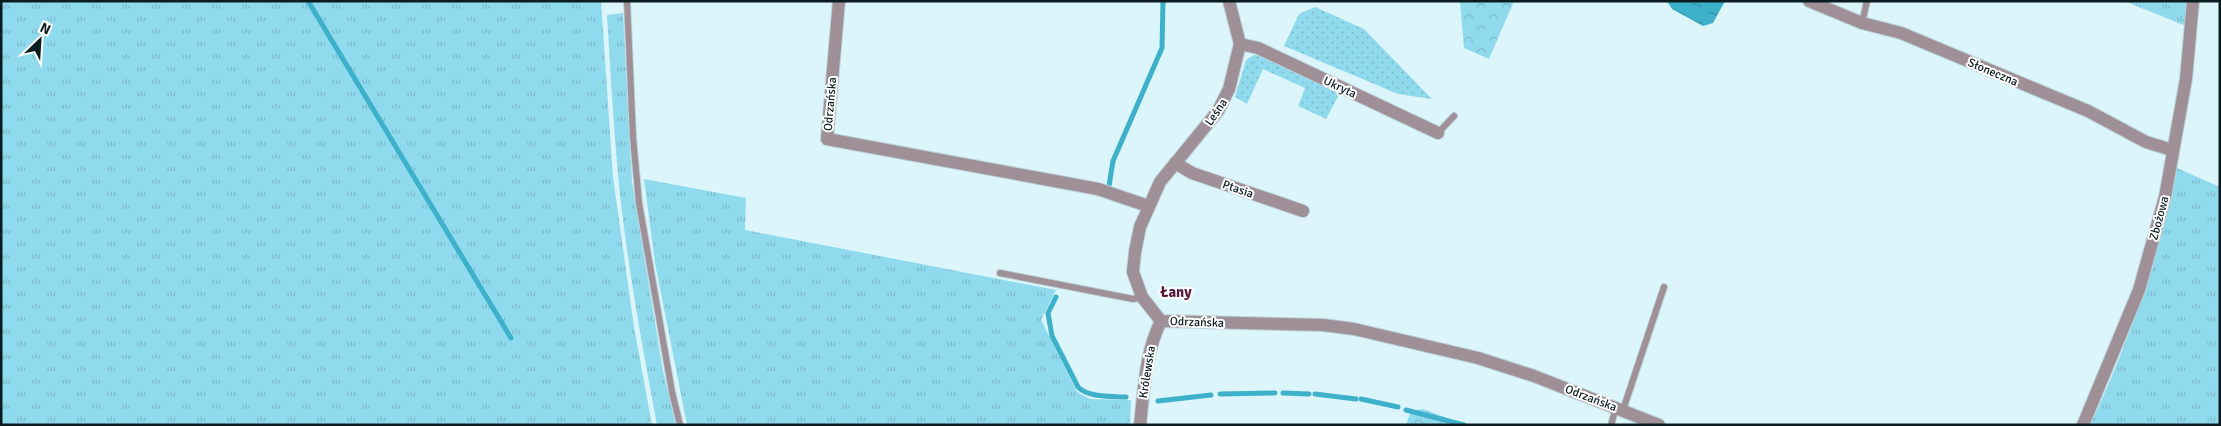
<svg xmlns="http://www.w3.org/2000/svg" width="2221" height="426" font-family="Signika,sans-serif">
	<defs>
		<pattern id="grass-tufts" width="24" height="20" patternUnits="userSpaceOnUse" patternTransform="scale(1.25)"><rect width="24" height="20" fill="#90daed"/><path d="M3 7l-1-3M5 7V3M7 7l1-3M15 17l-1-3M17 17v-4M19 17l1-3" fill="none" stroke="#7bbacb"/></pattern>
		<pattern id="forest-crowns" width="20" height="18" patternUnits="userSpaceOnUse" patternTransform="scale(1.25)"><rect width="20" height="18" fill="#90daed"/><path d="M2 6a3 3 0 1 1 6 0M12 15a3 3 0 1 1 6 0" fill="none" stroke="#7bbacb"/></pattern>
		<pattern id="park-dots" width="8" height="8" patternUnits="userSpaceOnUse" patternTransform="scale(1.25)"><rect width="8" height="8" fill="#90daed"/><path d="M2 2h.1M6 6h.1" fill="none" stroke="#7bbacb" stroke-width="1.8" stroke-linecap="round"/></pattern>
		<pattern id="water-ripples" width="26" height="14" patternUnits="userSpaceOnUse" patternTransform="scale(1.25)"><rect width="26" height="14" fill="#3db1ca"/><path d="M2 4q2-2 4 0t4 0M15 11q2-2 4 0t4 0" fill="none" stroke="#318fa4"/></pattern>
	</defs>
	<rect width="100%" height="100%" fill="#dbf5fb"/>
	<g fill="url(#grass-tufts)">
		<polygon points="1,1 601,1 613,177 634,327 652,425 1,425"/>
		<polygon points="2124,1 2187,1 2186,26"/>
		<path d="M623 13 632 182 663 371 676 425H657C640 334 623 243 616 151 612 106 610 60 607 15Z"/>
		<path d="M2177 168 2220 187V425H2090C2131 340 2155 259 2177 168Z"/>
		<polygon points="644,179 746,198 745,230 1056,290 1041,320 1077,392 1090,399 1131,400 1130,425 687,425 655,263"/>
	</g>
	<g fill="url(#forest-crowns)">
		<polygon points="1460,1 1514,1 1489,59 1464,48"/>
		<polygon points="1423,409 1466,425 1406,425 1411,411"/>
	</g>
	<g fill="url(#park-dots)">
		<polygon points="1315,7 1364,29 1432,99 1398,94 1284,46 1299,14"/>
		<polygon points="1254,55 1262,56 1340,93 1326,119 1298,106 1305,88 1263,69 1247,104 1235,97 1246,60"/>
	</g>
	<polygon fill="url(#water-ripples)" points="1667,1 1725,1 1713,23 1703,26 1672,9"/>
	<g fill="none" stroke-linecap="round" stroke-linejoin="round">
		<g stroke="#3db1ca" stroke-width="5">
			<polyline points="308,1 511,338"/>
			<polyline points="1109,186 1113,161 1162,48 1163,1"/>
			<path d="M1056 297 1048 313 1052 336 1078 387C1089 398 1111 396 1126 397"/>
			<polyline points="1283,393 1309,394"/>
			<polyline points="1220,394 1275,393"/>
			<polyline points="1315,394 1356,399"/>
			<polyline points="1361,399 1398,407"/>
			<polyline points="1158,401 1211,395"/>
			<polyline points="1406,410 1464,425"/>
		</g>
		<g stroke="#bad2d8" stroke-width="8">
			<g id="service">
				<polyline points="627,1 633,137 639,203 672,392 680,425"/>
				<polyline points="1862,23 1867,1"/>
				<polyline points="1438,133 1454,116"/>
				<polyline points="1000,273 1133,299 1142,297"/>
				<polyline points="1623,410 1664,287"/>
				<polyline points="1611,425 1616,407"/>
			</g>
		</g>
		<g stroke="#bad2d8" stroke-width="14">
			<g id="minor">
				<polyline points="839,1 827,139 1098,189 1148,206"/>
				<polyline points="1229,1 1240,44 1229,89 1218,111 1160,182 1140,227 1135,252 1133,272 1142,297 1161,321 1323,325 1354,329 1478,358 1534,376 1659,425"/>
				<polyline points="1809,1 1862,23 1901,33 2088,111 2146,142 2172,150"/>
				<polyline points="1240,44 1258,48 1438,133"/>
				<polyline points="1175,163 1192,173 1303,211"/>
				<path d="M1140 425C1144 390 1145 353 1161 321"/>
				<polyline points="2083,425 2139,290 2165,197 2186,79 2193,1"/>
			</g>
		</g>
		<use href="#service" stroke="#9f8f96" stroke-width="6"/>
		<use href="#minor" stroke="#9f8f96" stroke-width="12"/>
	</g>
	<g text-anchor="middle" stroke-width="4" stroke-linejoin="round" paint-order="stroke">
		<g font-size="12" fill="#0b1c20" stroke="#fff">
			<text transform="translate(1993 72) rotate(23)" y="4">Słoneczna</text>
			<text transform="translate(1340 87) rotate(25)" y="4">Ukryta</text>
			<text transform="translate(830 104) rotate(-85)" y="4">Odrzańska</text>
			<text transform="translate(1216 112) rotate(-56)" y="4">Leśna</text>
			<text transform="translate(1238 189) rotate(19)" y="4">Ptasia</text>
			<text transform="translate(2159 218) rotate(-75)" y="4">Zbożowa</text>
			<text transform="translate(1197 322) rotate(2)" y="4">Odrzańska</text>
			<text transform="translate(1147 372) rotate(-81)" y="4">Królewska</text>
			<text transform="translate(1591 398) rotate(21)" y="4">Odrzańska</text>
		</g>
		<g font-size="15" font-weight="bold" fill="#56193d" stroke="#fff">
			<text x="1176" y="297">Łany</text>
		</g>
	</g>
	<rect width="2221" height="426" fill="none" stroke="#0b1c20" stroke-width="5"/>
	<g transform="translate(40 40) rotate(25)" stroke="#ffffff" stroke-width="4" paint-order="stroke">
	<path d="M0-4L9 19L0 12L-9 19Z" fill="#0b1c20"/>
	<text y="-8" font-size="14" font-weight="bold" text-anchor="middle" fill="#0b1c20">N</text>
	</g>
</svg>
